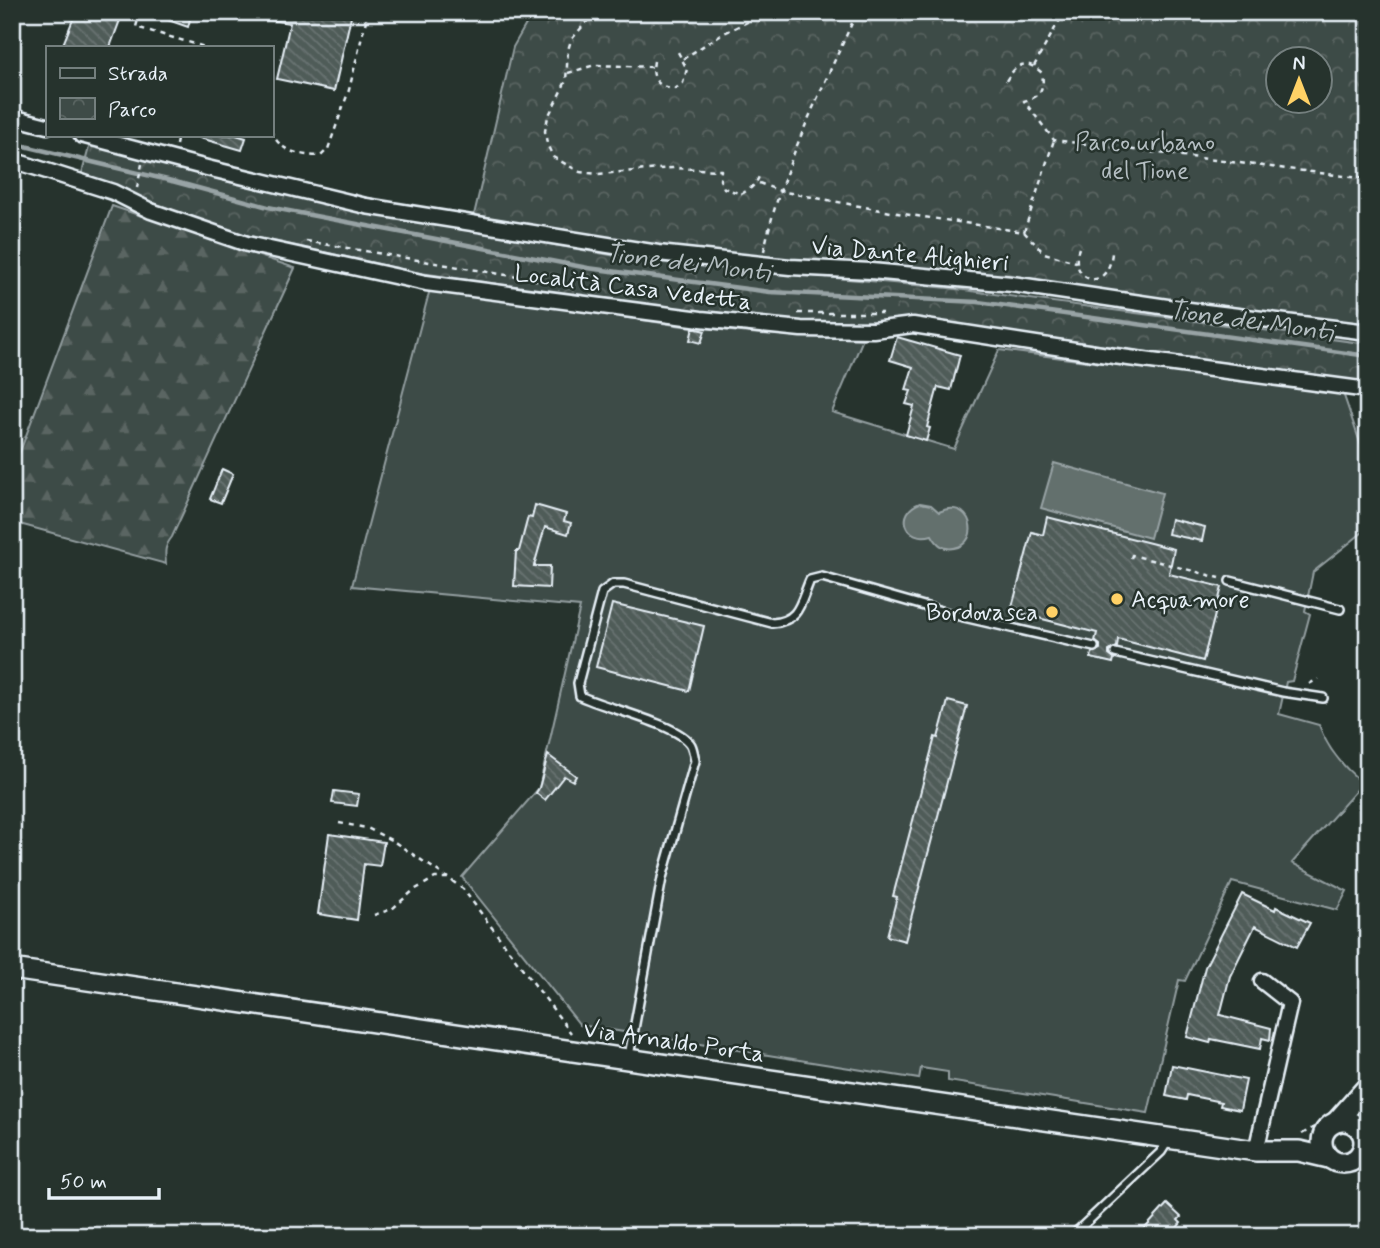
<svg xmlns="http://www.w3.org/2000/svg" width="1380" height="1248" font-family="Mynerve,sans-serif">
	<defs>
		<pattern id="forest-firs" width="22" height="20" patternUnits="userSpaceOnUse" patternTransform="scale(1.75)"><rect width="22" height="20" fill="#3e4b47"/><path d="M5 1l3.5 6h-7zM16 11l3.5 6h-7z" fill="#5a6562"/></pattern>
		<pattern id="park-crowns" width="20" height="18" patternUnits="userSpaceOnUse" patternTransform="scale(1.75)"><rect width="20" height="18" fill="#3e4b47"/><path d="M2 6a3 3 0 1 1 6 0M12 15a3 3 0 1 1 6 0" fill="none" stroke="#5a6562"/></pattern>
		<pattern id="building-back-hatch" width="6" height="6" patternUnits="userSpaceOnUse" patternTransform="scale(1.75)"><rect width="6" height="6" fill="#505c59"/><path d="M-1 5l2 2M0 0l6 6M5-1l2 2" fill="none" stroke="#697472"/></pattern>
	</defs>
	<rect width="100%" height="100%" fill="#26332d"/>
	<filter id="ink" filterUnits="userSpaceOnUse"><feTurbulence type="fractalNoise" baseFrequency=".0143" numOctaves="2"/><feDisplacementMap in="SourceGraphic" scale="14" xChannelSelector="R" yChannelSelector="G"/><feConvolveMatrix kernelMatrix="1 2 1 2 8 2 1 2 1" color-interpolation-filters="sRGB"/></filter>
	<g filter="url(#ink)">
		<path fill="#3e4b47" stroke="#939ea0" stroke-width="2" d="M430 289 683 326 760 334 863 339 832 412 954 449 999 350 1343 393 1368 466V528L1313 572 1305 611 1310 614 1292 681 1286 682 1279 714 1319 725C1327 748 1344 768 1363 783L1292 863 1347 891 1337 910 1232 882 1185 981 1179 980 1148 1113 948 1081V1072L921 1068 919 1079 580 1025 462 877 539 788 580 607 352 586Z"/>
		<path fill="url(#forest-firs)" stroke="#939ea0" stroke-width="2" d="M112 206 295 268 172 537C164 547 165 552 166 564L12 522V473Z"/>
		<g fill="url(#park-crowns)" stroke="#939ea0" stroke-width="2" fill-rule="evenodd">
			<path d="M533 12H1368V328L642 244 474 215 513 47ZM1278 60H1320V102H1278Z"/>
			<polygon points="90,144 326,204 644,261 949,288 1368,344 1368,383 909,318 863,322 793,321 677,309 420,273 237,233 139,198 82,173"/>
		</g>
		<g fill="#636f6d" stroke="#98a3a5" stroke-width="2">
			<polygon points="1054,463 1162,493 1150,538 1041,508"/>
			<path d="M920 503 931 505 939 512C971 496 983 543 954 548 943 550 937 544 932 535 905 543 895 512 920 503Z"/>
		</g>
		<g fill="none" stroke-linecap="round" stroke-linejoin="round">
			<polyline stroke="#98a3a5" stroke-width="4.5" points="12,143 172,181 268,207 588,268 770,292 978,302 1368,356"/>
		</g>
		<g fill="url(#building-back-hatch)" stroke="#e8f1f8" stroke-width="2">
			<polygon points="76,12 123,12 110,47 62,47"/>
			<polygon points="151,12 192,12 188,27 151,14"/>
			<polygon points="264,12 352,12 334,91 277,79 290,23 263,19"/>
			<polygon points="201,135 236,135 246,138 242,150 200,138"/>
			<polygon points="693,328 705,331 701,343 690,340"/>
			<polygon points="897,337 960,355 951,390 938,387 927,427 930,428 926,441 906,435 914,406 906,404 911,391 906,390 913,367 890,360"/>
			<polygon points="222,469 233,474 221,503 210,499"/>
			<polygon points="535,505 566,514 564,521 571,523 568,534 545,527 534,566 550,566 549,588 514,586 516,551 519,551 528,517 532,518"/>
			<polygon points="1047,517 1174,549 1169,574 1222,587 1203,661 1118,639 1117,647 1109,651 1109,655 1114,659 1113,663 1091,658 1092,653 1100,649 1100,645 1095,641 1097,633 1011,611 1032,532 1043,535"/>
			<polygon points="1171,519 1205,527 1202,541 1168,534"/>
			<polygon points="612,604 704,626 689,691 596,667"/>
			<polygon points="948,701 967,706 905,941 887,936 897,897 893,896 935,737 938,738"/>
			<polygon points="548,755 576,776 573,781 564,776 545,800 536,793 539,788"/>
			<polygon points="334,791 359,794 357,806 332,803"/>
			<polygon points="329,834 384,842 380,866 364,864 357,920 318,914"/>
			<polygon points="1242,894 1275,910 1276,907 1310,923 1297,947 1255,926 1230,976 1220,1015 1271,1028 1270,1040 1262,1038 1260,1049 1211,1039 1210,1043 1187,1037 1205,967"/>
			<polygon points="1172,1065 1246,1080 1240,1110 1220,1106 1221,1102 1187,1095 1186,1100 1166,1096"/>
			<polygon points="1167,1204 1181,1217 1178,1220 1181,1223 1170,1236 1138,1236"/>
		</g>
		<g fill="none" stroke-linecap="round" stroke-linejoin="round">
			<g stroke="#e8f1f8" stroke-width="12">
				<g id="lane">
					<polyline points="1230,581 1340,609"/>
					<polyline points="1115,653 1283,692 1323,698"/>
					<path d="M629 1056 662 878 695 761C694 756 693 749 691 745 679 724 604 708 580 696L578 683 602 592 613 584H624L772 623C800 621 800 603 810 580L822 577 959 616 1094 647"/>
					<polyline points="1072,1236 1161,1152 1168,1141"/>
				</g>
			</g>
			<g stroke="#e8f1f8" stroke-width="19">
				<g id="street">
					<polyline points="12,117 47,126"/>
					<polyline points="81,135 207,168 366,206 658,253 790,267 871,271 1012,284 1181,309 1368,332"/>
					<polyline points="12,160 113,192 151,211 247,244 426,283 701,319 801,329 873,330 913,325 1114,356 1368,390"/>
					<polyline points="1256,1151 1290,1003 1262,981"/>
				</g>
			</g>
			<g stroke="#e8f1f8" stroke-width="24">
				<g id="secondary">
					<polyline points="12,969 1256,1151 1299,1151 1329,1158"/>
					<circle cx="1343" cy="1142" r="21"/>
					<polyline points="1336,1122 1368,1086"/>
				</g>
			</g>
			<g stroke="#e8f1f8" stroke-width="2.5" stroke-dasharray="5 5" stroke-linecap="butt">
				<polyline points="140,12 136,27 205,47"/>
				<path d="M595 12 571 40 568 50 566 81 548 117 545 131 547 144 553 157 580 172 598 174 672 168 721 170 720 180 724 188 741 194C751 189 756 185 760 174"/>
				<polyline points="683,59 720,35 768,12"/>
				<path d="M654 61C651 79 657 87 675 89L683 83 687 69 678 52"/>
				<polyline points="1034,66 1064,12"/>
				<polyline points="568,73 595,65 653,67"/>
				<path d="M1006 81C1016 64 1026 58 1042 73 1045 90 1039 96 1024 101L1054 140 1368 179"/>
				<path d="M271 131C281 153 299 155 321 156L328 149 349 90 368 12"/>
				<polyline points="176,145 178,135"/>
				<polyline points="759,183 780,191 891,212 1024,232 1054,140"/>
				<polyline points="137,188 142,164"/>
				<polyline points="1024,232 1044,253 1076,262"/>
				<polyline points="306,241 565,285"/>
				<path d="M1079 248C1067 279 1107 297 1112 253"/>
				<path d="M764 251C781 167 822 90 857 12"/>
				<polyline points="798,313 882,313"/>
				<polyline points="1131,558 1132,555 1220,578"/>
				<polyline points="1309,684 1318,679"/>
				<polyline points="339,823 367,828 393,841 448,878"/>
				<polyline points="374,915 392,909 414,890 435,878 448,878 463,889 571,1033"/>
				<polyline points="1302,1134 1321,1123"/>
			</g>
			<use href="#lane" stroke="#26332d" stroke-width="7"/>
			<use href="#street" stroke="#26332d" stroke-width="14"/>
			<use href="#secondary" stroke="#26332d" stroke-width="19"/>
		</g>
	</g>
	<g fill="#ffd166" stroke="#26332d" stroke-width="2.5">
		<circle cx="1117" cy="599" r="7"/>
		<circle cx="1052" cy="612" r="7"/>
	</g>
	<g text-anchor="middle" stroke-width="5" stroke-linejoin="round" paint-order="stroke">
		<g font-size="24" fill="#b5bfc3" stroke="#26332d">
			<text x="1145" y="150">Parco urbano<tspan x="1145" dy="28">del Tione</tspan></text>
		</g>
		<g font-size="24" fill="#e8f1f8" stroke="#26332d">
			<text transform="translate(910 254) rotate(5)" y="8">Via Dante Alighieri</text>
			<text transform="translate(633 287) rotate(7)" y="8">Località Casa Vedetta</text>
			<text transform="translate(674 1041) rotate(8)" y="8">Via Arnaldo Porta</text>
		</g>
		<g font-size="24" fill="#e8f1f8" stroke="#26332d" text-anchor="start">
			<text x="1131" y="607">Acquamore</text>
			<text x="1038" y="620" text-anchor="end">Bordovasca</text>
		</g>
		<g font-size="26" font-style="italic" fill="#b3bdc0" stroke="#26332d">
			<text transform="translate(688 262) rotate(7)" y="9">Tione dei Monti</text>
			<text transform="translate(1251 320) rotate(8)" y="9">Tione dei Monti</text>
		</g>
	</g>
	<rect width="1380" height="1248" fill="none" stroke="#26332d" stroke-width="42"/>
	<rect x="21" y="21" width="1338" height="1206" fill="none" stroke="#e8f1f8" stroke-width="2.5" filter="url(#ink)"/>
	<rect x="46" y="46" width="228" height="91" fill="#26332d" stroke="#747f7e" stroke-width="2"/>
	<rect x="60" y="68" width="35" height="10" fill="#26332d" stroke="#747f7e" stroke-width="2"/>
	<text x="108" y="80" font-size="21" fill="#e8f1f8">Strada</text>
	<rect x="60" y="98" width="35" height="21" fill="url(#park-crowns)" stroke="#747f7e" stroke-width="2"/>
	<text x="108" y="116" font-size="21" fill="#e8f1f8">Parco</text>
	<g transform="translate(1299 80)"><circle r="33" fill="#26332d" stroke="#747f7e" stroke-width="2"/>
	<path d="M0-5L12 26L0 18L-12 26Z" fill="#ffd166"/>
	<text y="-10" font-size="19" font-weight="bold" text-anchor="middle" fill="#e8f1f8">N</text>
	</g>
	<path d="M49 1188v10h110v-10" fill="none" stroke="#e8f1f8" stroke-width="3.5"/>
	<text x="60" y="1188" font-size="21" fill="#e8f1f8" stroke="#26332d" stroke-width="5" paint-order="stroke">50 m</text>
</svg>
